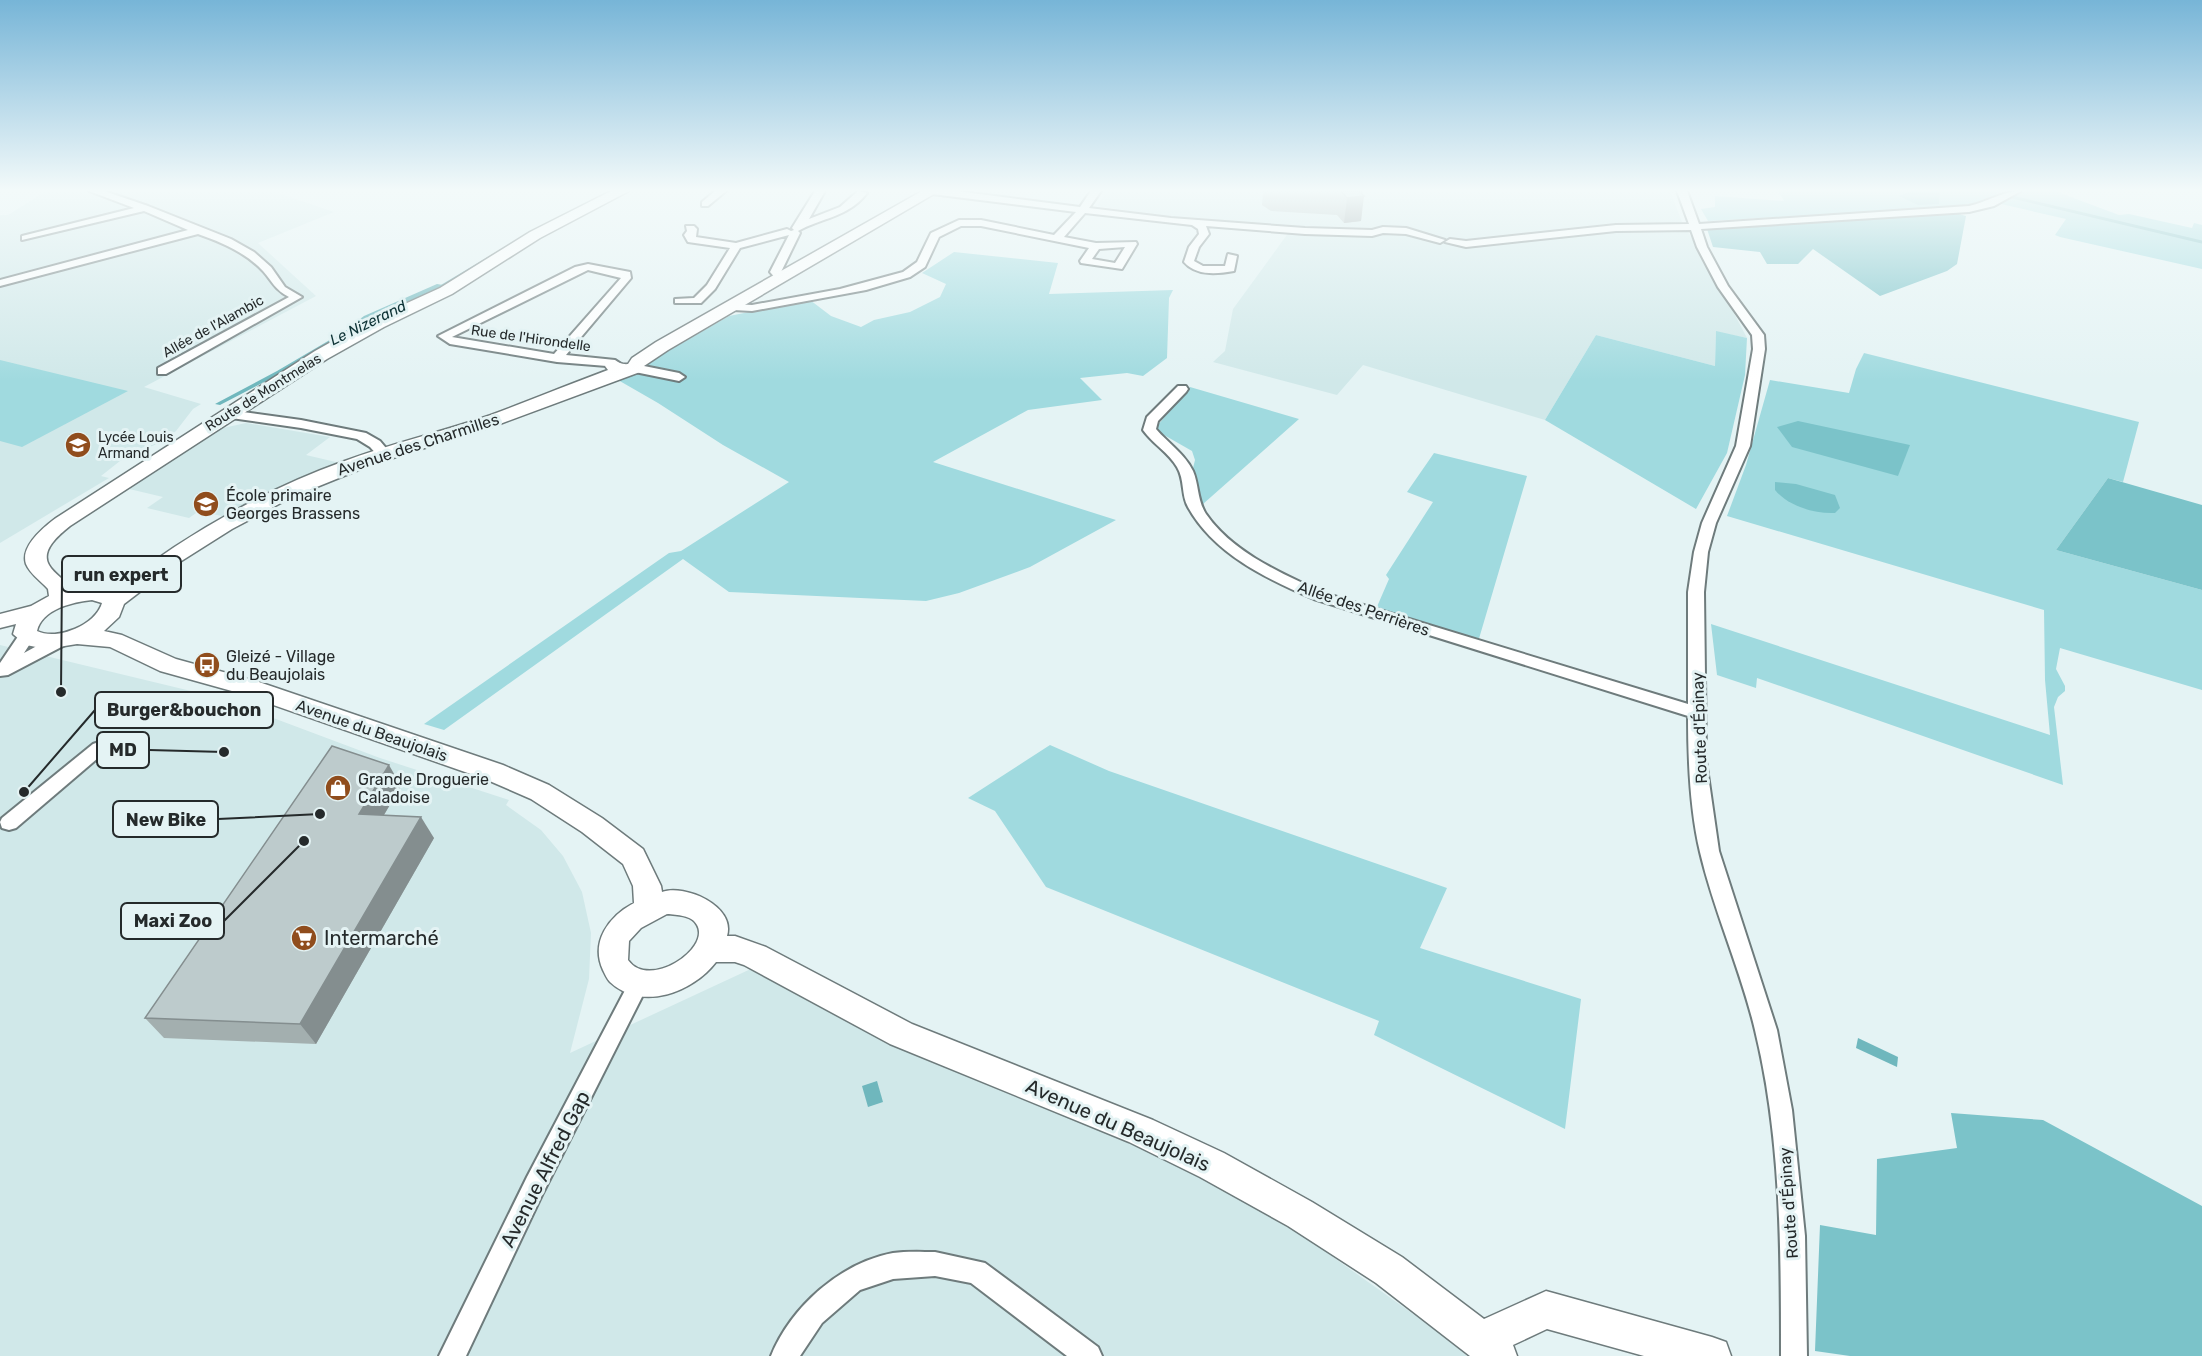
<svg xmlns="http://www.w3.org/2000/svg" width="2202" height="1356" font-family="Rubik,sans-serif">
	<rect width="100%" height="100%" fill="#e4f3f4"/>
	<g fill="#d0e8e9">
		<polygon points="46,191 272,191 334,212 258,243 316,296 144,387 201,404 193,409 176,431 163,441 120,461 101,476 109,478 0,543 0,215 8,215"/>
		<polygon points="1107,191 1670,191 1682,222 1714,275 1747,338 1716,332 1715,366 1596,335 1545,420 1363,365 1337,395 1213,362 1225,351 1233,309 1289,232 1238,227 1097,206"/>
		<polygon points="246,423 330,437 306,455 340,463 226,517 199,511 189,518 147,508 163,497 125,488 223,428"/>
		<polygon points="0,645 220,698 380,758 509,800 506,805 541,830 563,856 582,892 591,933 589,979 570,1053 755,967 841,1019 1139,1133 1271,1213 1454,1343 1467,1356 0,1356"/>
	</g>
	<g fill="#a0dadf">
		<polygon points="1778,191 1910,191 1900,196 1939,204 1940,191 2003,191 1975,204 1949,208 1708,221 1701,209 1715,207 1715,196 1784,201"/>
		<polygon points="2025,191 2055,191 2119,215 2129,214 2192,228 2194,223 2202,225 2202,269 2060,237 2055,235 2066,219 2001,204"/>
		<polygon points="954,252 1058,263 1049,294 1173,290 1169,298 1167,358 1143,376 1127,373 1080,378 1102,400 1028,410 933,462 1116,520 1030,567 959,593 926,601 729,592 683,559 444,730 424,724 669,553 681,551 789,482 723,445 658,403 618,380 729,316 810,300 831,316 861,327 874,320 910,312 940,297 946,284 922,273"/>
		<polygon points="1716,331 1747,338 1745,375 1727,453 1696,509 1545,420 1596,335 1715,366"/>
		<polygon points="1864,353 2139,422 2123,482 2108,478 2056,550 2202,590 2202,690 2060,648 2056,669 2065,686 2065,691 2058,697 2054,707 2063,785 1757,678 1756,688 1717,675 1711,624 2050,735 2045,680 2044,610 1727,516 1746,465 1770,380 1849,393 1856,369"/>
		<polygon points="0,360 128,391 22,447 0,441"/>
		<polygon points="1190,387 1299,419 1203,504 1195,498 1192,472 1195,460 1192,451 1157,431 1157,426"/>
		<polygon points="1434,453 1527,476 1478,642 1376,609 1389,579 1386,575 1433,502 1407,492"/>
		<polygon points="1050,745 1109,771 1447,888 1420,948 1581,999 1565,1129 1374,1035 1379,1021 1046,887 995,811 968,798"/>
	</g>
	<g fill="#7bc3c9">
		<polygon points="1910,191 1940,191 1939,204 1918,205 1899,196"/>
		<path d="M1955 213 1966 216 1957 264 1947 271 1880 296 1813 249 1798 264H1767L1760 252 1713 247 1707 229C1744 217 1800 220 1840 220 1878 219 1916 216 1955 213Z"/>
		<polygon points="1798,421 1910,445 1898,476 1792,447 1777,427"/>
		<polygon points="2108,478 2202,505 2202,590 2056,550"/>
		<path d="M1775 482 1796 484 1835 495 1840 508 1835 513C1814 514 1788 506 1775 490Z"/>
		<polygon points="1951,1113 2043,1120 2202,1206 2202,1356 1850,1356 1815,1351 1820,1225 1876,1235 1877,1159 1957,1148"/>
	</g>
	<g fill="#6fb7bd">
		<polygon points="609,194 429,296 220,405 215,404 277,371 362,321 419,298 518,239 588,202"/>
		<polygon points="1858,1038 1898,1057 1897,1067 1856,1048"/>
		<polygon points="877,1081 883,1102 868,1107 862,1086"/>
	</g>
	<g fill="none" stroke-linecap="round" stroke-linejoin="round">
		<polyline stroke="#6fb7bd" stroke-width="3" points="2012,197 2202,242"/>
		<polygon fill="#6fb7bd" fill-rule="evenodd" points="437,284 443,285 446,289 434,298 368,329 354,329 352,325 364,316"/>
		<g stroke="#6e7b7c" stroke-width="4">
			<g id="street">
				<path d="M89 191H104L148 206 231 239 254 252 271 267 285 287 302 297 166 374H158V368L289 297C275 290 272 281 263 271 245 252 221 242 198 234L0 286V280L188 230 144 211 22 240V236L134 208Z"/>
				<polygon points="715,191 726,191 708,206 702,206 702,202"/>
				<path d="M815 191H825L809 219 840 207 858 191 867 193C849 217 821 218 798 231L800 233 781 272 786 278 785 280H777L770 272 789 235 740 248 715 289 701 303H675V299L694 298 707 285 730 248 688 242 684 235 687 231 686 226H694L697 229 696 237 736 243 787 229 791 231 794 230 792 228Z"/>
				<path d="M927 191H956L1080 207 1091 191H1101L1089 208 1171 218 1305 228 1372 230 1383 227 1406 228 1445 240 1440 243 1406 234 1383 233 1372 236 1305 234 1206 226 1209 234 1199 247 1194 261 1203 266H1225L1228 254 1237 256 1234 271C1217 274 1196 276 1184 262L1189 247 1199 234 1198 229 1192 225 1085 213 1064 237 1096 243 1136 242 1137 244 1122 269 1081 263 1080 261 1089 248 981 226H961L939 237 925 267 910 277 866 290 752 311 733 310 727 307 733 304 752 305 840 289 903 272 917 262 931 233 959 220H981L1054 235 1076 212 932 194ZM1125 247 1115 263 1092 259 1099 249Z"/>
				<path d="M1677 191H1687L1699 224 1969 206C1987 202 2003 191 2021 191L1994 206 1969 212 1701 229 1707 247 1728 286 1764 335 1765 349 1750 446 1716 523 1708 552 1704 592 1706 761 1719 851 1777 1030 1792 1110 1805 1236 1807 1356H1781C1781 1248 1781 1136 1755 1030 1741 970 1714 912 1700 852 1690 810 1688 760 1688 716L1314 599C1267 579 1214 554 1188 507 1181 495 1185 480 1177 467 1169 453 1153 444 1143 430L1147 417 1178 386H1186L1188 389 1186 392 1158 421 1156 429C1168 443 1185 454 1193 471 1199 485 1197 500 1206 514 1233 553 1283 574 1324 593L1688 704V592L1694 552 1702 523 1736 446 1753 349 1752 335 1718 287 1697 247 1691 230 1616 231 1466 247 1445 242 1450 239 1466 241 1616 225 1689 224Z"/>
				<path d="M588 264 630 272 631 278 566 355 615 360 621 364 619 367 557 362 450 344 438 336 575 267ZM588 270 621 278 554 354 452 337Z"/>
				<polygon points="634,364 679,373 685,377 679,381 630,371 628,368"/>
				<polygon points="228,410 301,420 366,433 380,441 391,454 389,457 379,457 370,447 357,439 301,428 224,417 222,414"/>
				<polygon points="27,631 33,632 35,636 24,653 55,636 67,636 69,640 67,644 8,675 0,676 0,663 21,632"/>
				<polygon points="99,742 105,744 108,748 105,752 16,828 9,830 2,828 0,822 2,818 93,744"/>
				<polygon points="639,974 646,977 649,983 543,1193 466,1356 439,1356 527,1177 632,977"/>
				<path d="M935 1252 985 1263 1098 1347 1102 1356H1067L971 1283 935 1276 893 1279 860 1290 822 1323 800 1356H771C791 1307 840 1263 893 1253 907 1251 922 1252 935 1252Z"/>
			</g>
		</g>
		<g stroke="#6e7b7c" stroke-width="3">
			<path id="secondary" d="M611 191H629L540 238 452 294 384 327 327 359 70 526C60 534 40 550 49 565 54 574 65 579 71 589L92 586 113 591C183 537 259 492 342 462 389 444 438 433 485 417 527 402 567 385 608 370L605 366 608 362C616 360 621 365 628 364L632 358 656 342 922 191H939L668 350 644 366 640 372 497 425 371 465 292 497 232 529 175 565 124 604 119 617 104 631 122 635 176 659 256 681 503 765 549 785 602 818 643 849 661 886 662 892C685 884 736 906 727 936H735L766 947 912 1024 1153 1120 1224 1153 1312 1202 1402 1257 1484 1319 1546 1291 1712 1337 1726 1342 1731 1356H1644L1547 1329 1513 1345 1517 1356H1470L1376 1283 1288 1226 1200 1177 1129 1142 890 1044 744 965 735 962H716C693 992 642 1012 610 982 607 979 605 974 603 970 590 942 609 916 634 903L633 886 623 864 582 832 531 799 485 779 239 693 160 671 110 647 77 644 46 649 26 645 13 634 16 624 0 628V614L31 606 49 596 48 589C41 581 30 574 26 564 20 546 44 527 56 518L315 351 372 319 440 288 530 232ZM92 600 102 603C96 625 57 641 37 631 42 609 73 602 92 600ZM667 914C677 915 692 915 697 925 711 949 649 990 628 960L629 941 641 928Z"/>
		</g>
		<use href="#street" fill="#fff" fill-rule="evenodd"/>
		<use href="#secondary" fill="#fff" fill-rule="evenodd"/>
	</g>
	<g fill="#a3afaf">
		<polygon points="1263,191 1362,191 1361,221 1344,223 1337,215 1271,211 1262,205"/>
		<polygon points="401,786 384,815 434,838 316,1044 164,1038 145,1018"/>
	</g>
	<g fill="#848e8f">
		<polygon points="1358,191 1362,191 1362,196 1364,196 1361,221 1344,223 1347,198"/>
		<polygon points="389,765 401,786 372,835 359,814"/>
		<polygon points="421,817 434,838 316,1044 300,1024"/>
	</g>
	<g fill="#bdcbcc" stroke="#848e8f" stroke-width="1.5">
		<polygon points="1341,191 1359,191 1364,196 1347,198"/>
		<polygon points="332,746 389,765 359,814 421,817 300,1024 145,1018"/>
	</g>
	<linearGradient id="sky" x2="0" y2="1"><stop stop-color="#77b5d7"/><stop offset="0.5" stop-color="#f3fafa"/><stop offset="1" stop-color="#f3fafa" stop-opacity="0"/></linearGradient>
	<rect width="2202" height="381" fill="url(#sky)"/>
	<defs>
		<g id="school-disc" transform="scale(1.35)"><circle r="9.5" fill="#904d1d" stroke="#e4f3f4"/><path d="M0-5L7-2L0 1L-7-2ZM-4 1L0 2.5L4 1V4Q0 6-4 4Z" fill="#fff"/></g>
		<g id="bus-disc" transform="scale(1.35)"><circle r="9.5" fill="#904d1d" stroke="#e4f3f4"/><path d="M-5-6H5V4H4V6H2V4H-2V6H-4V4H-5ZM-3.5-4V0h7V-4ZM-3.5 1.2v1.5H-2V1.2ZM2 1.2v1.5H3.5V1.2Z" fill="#fff"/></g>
		<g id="shop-disc" transform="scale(1.35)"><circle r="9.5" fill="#904d1d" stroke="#e4f3f4"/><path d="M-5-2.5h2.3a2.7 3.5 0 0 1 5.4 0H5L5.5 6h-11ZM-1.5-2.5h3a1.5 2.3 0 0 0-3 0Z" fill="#fff"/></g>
		<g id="supermarket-disc" transform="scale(1.35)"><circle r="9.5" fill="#904d1d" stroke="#e4f3f4"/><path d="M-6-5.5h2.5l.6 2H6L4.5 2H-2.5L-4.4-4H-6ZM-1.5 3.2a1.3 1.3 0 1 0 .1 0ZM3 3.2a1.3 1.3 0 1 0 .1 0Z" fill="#fff"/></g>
	</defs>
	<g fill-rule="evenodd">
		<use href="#school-disc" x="78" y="445"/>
		<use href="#school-disc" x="206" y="504"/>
		<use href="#bus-disc" x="207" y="665"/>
		<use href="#shop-disc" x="338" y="788"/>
		<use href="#supermarket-disc" x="304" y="938"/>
	</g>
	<g text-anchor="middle" stroke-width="6" stroke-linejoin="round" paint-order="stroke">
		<g font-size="14" fill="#252a2b" stroke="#e4f3f4">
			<text transform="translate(213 326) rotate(-29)" y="5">Allée de l'Alambic</text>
			<text transform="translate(531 338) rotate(8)" y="5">Rue de l'Hirondelle</text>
			<text transform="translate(263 392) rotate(-32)" y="5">Route de Montmelas</text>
		</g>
		<g font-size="14" fill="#252a2b" stroke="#e4f3f4" text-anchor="start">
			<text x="98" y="442">Lycée Louis<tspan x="98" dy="16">Armand</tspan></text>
		</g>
		<g font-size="15" font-style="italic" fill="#0e3336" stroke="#e4f3f4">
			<text transform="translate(368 323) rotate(-26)" y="5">Le Nizerand</text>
		</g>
		<g font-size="16" fill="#252a2b" stroke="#e4f3f4">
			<text transform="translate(418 444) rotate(-18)" y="6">Avenue des Charmilles</text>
			<text transform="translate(1364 608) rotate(19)" y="6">Allée des Perrières</text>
			<text transform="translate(1699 728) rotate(-92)" y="6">Route d'Épinay</text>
			<text transform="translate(372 730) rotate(19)" y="6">Avenue du Beaujolais</text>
			<text transform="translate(1788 1203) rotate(-94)" y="6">Route d'Épinay</text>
		</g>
		<g font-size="16" fill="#252a2b" stroke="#e4f3f4" text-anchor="start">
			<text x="226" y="501">École primaire<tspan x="226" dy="18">Georges Brassens</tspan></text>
			<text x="226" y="662">Gleizé - Village<tspan x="226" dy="18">du Beaujolais</tspan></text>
			<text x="358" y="785">Grande Droguerie<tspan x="358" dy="18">Caladoise</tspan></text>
		</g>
		<g font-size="20" fill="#252a2b" stroke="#e4f3f4" text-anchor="start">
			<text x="324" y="945">Intermarché</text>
		</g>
		<g font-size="20" fill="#252a2b" stroke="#e4f3f4">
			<text transform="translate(1118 1125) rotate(24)" y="7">Avenue du Beaujolais</text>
			<text transform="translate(545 1169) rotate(-63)" y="7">Avenue Alfred Gap</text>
		</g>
	</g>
	<path fill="none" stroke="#252a2b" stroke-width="2" d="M61 692L62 574M24 792L95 710M224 752L149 750M320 814L218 819M304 841L224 921"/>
	<g fill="#252a2b" stroke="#e4f3f4" stroke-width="2">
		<circle cx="61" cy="692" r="6"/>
		<circle cx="24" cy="792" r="6"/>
		<circle cx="224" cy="752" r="6"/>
		<circle cx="320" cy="814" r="6"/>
		<circle cx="304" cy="841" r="6"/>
	</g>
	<g fill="#e4f3f4" stroke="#252a2b" stroke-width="2">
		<rect x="62" y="556" width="119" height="36" rx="6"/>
		<rect x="95" y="692" width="178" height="36" rx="6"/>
		<rect x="97" y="732" width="52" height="36" rx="6"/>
		<rect x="113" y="801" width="105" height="36" rx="6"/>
		<rect x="121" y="903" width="103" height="36" rx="6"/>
	</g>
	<g font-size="18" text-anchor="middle" font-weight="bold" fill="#252a2b">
		<text x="121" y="581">run expert</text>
		<text x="184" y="716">Burger&amp;bouchon</text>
		<text x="123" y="756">MD</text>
		<text x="166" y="826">New Bike</text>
		<text x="173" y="927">Maxi Zoo</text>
	</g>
</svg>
